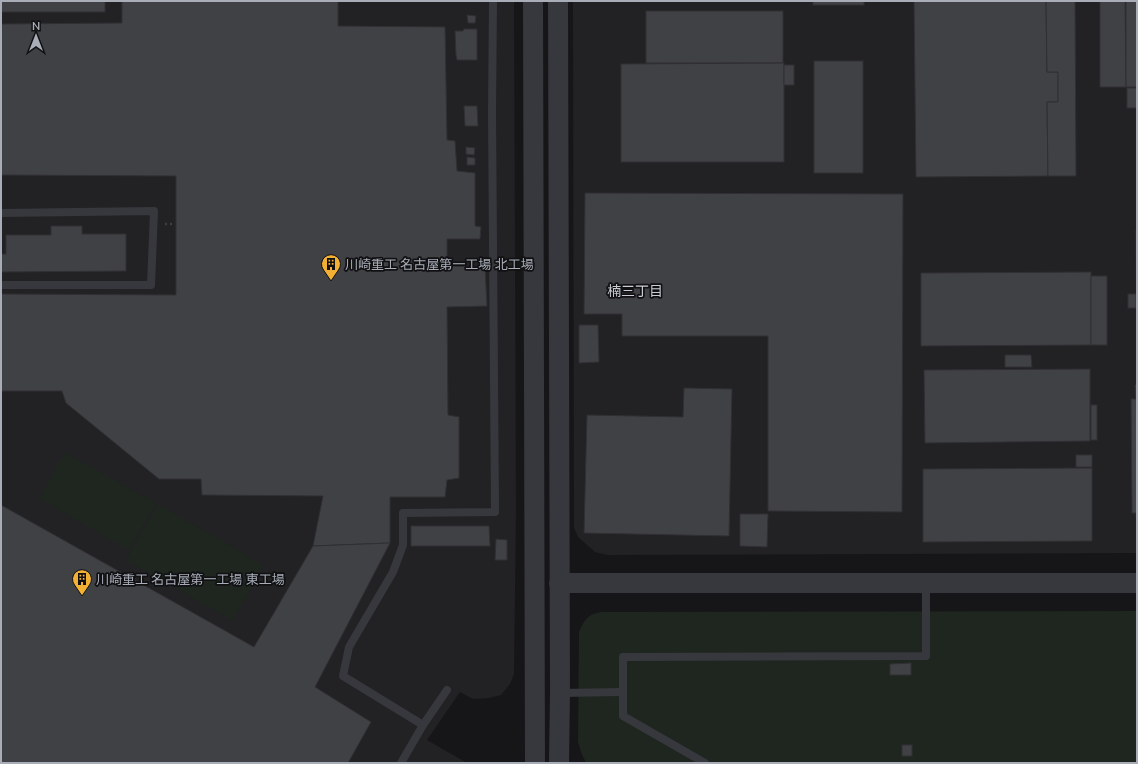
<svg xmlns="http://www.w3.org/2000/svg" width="1138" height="764" font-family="'Nunito Sans','Noto Sans JP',sans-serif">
	<rect width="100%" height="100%" fill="#161618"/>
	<g fill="#222225">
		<polygon points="1,1 514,1 516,510 514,674 510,684 501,695 489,698 473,699 460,692 427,740 467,763 1,763"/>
		<polygon points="573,1 1137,1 1137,553 607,555 595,552 587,545 578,537 574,528"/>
	</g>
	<g fill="#1e261f">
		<polygon points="65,453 156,503 128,550 39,498"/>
		<polygon points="158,504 263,565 233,621 126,560"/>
		<path d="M1137 611V763H586L581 752 578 742 579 632C584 620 588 614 601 612Z"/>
	</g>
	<g fill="#404145" stroke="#303034">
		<rect x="1" y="1" width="104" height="11"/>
		<polygon points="122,1 338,1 338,26 445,27 447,140 455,141 457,171 475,173 475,226 481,227 480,239 447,239 447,266 485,267 487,306 447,307 448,415 459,417 459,478 447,480 445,497 390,497 390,543 313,546 323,496 202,495 201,479 159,479 66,403 62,391 1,391 1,294 176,295 176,176 1,175 1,24 122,23"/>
		<rect x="813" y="1" width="51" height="4"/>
		<polygon points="914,1 1046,1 1047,72 1058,72 1058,102 1047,102 1048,176 916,177"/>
		<polygon points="1046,1 1075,1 1076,176 1048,176 1047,102 1058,102 1058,72 1047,72"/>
		<polygon points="1100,1 1125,1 1126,87 1100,87"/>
		<rect x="1126" y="1" width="11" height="86"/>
		<rect x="646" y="11" width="137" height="52"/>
		<polygon points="467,15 476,16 475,23 468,23"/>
		<polygon points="464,29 477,29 477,60 457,60 456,55 455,31 463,31"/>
		<rect x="814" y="61" width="49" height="112"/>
		<polygon points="784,63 784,162 621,162 621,64"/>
		<rect x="784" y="65" width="10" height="20"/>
		<rect x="1127" y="88" width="10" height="20"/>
		<polygon points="464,106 477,106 478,126 465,126"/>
		<polygon points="466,147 475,148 474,155 466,154"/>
		<polygon points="467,157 475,158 475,165 467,165"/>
		<polygon points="585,193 903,194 902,512 768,511 768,336 622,336 622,314 584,314"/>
		<polygon points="51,226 82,226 82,234 126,234 126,271 1,272 1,254 6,254 6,235 51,235"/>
		<polygon points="1136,230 1137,230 1137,360"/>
		<polygon points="1091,272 1091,345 921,346 921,273"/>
		<rect x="1091" y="276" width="16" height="69"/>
		<rect x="1128" y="294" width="8" height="14"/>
		<polygon points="579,325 598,325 599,362 579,363"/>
		<polygon points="1005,355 1031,355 1032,367 1005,367"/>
		<polygon points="1090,369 1090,441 925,443 924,370"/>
		<polygon points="1135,385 1137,385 1137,527 1136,513 1132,513 1131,399 1136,399"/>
		<polygon points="684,388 732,389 729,536 584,533 587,415 683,417"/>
		<rect x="1091" y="405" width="6" height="35"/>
		<rect x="1076" y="455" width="16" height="12"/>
		<polygon points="1092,468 1092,541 923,542 923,469"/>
		<polygon points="1,505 254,647 313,546 390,543 315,687 371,722 348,763 1,763"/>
		<polygon points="740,514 768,514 767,547 740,546"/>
		<polygon points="411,526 489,526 490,546 411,546"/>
		<polygon points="496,539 507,540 507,560 495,560"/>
		<polygon points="911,663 911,675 890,675 890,664"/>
		<rect x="902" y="745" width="10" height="11"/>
	</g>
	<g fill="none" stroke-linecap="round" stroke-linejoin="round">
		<polyline stroke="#3d3f44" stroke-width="2.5" stroke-dasharray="2 3" stroke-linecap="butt" points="165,224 173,224"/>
		<g stroke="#37383d" stroke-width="8">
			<polyline points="1,213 154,211 151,285 1,285"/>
			<polyline points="560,693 623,692"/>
			<polyline points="423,725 447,690"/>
			<polyline points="401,763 423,725 343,676 349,647 393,572 403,545 403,513 495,512 492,112 493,1"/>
			<polyline points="705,763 623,716 623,657 926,656 926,583"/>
		</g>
		<g stroke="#37383d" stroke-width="20">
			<polyline points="533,1 535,763"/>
			<polyline points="558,1 560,693 559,763"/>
			<polyline points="559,583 1137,583"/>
		</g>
	</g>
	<defs>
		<g id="building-pin" transform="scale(1)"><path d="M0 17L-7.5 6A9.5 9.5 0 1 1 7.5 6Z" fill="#f2b134" stroke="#111113"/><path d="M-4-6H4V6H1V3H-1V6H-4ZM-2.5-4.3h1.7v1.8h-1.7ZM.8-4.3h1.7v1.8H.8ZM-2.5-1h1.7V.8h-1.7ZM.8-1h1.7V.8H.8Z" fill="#111"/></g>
	</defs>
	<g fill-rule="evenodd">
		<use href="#building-pin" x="331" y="264"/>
		<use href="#building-pin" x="82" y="579"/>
	</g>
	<g text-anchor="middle" stroke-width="3.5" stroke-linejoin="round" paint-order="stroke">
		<g font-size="13" fill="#a8adb8" stroke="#111113" text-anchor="start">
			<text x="345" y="269">川崎重工 名古屋第一工場 北工場</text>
			<text x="96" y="584">川崎重工 名古屋第一工場 東工場</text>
		</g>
		<g font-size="14" fill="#c9ccd4" stroke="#111113">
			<text x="635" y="296">楠三丁目</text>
		</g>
	</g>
	<rect width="1138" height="764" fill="none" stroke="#a8adb8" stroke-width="4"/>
	<g transform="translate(36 36)" stroke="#111113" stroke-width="3" paint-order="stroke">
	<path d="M0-3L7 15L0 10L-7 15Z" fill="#a8adb8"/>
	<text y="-6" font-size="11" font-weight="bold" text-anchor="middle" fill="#a8adb8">N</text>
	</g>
</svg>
